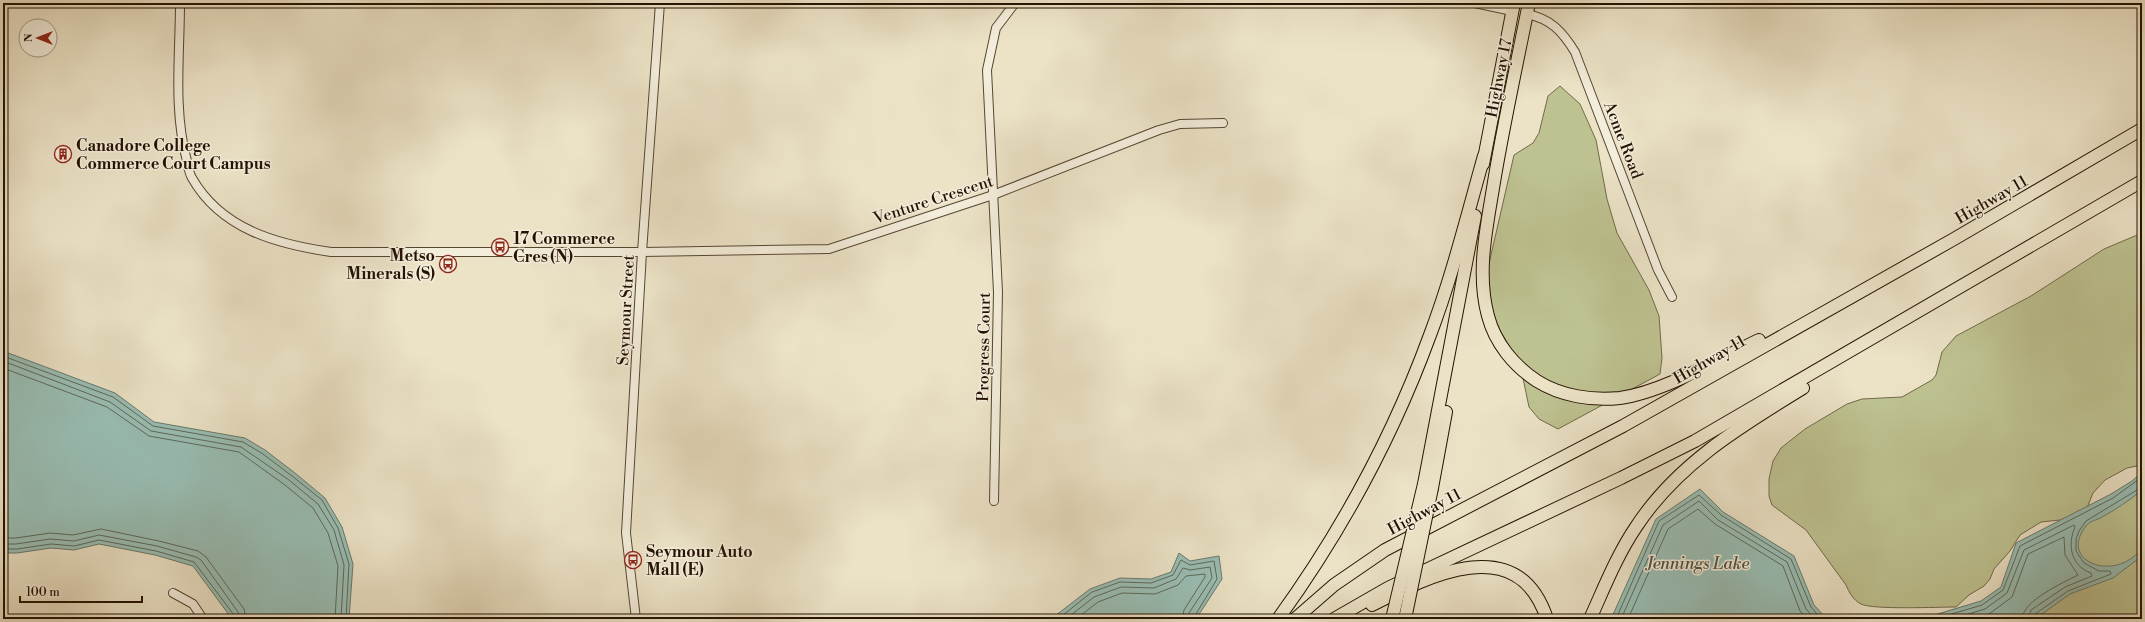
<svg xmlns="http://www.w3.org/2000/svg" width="2145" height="622" font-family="'Libre Bodoni',serif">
	<rect width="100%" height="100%" fill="#ece3c7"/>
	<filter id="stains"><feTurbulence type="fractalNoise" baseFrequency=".005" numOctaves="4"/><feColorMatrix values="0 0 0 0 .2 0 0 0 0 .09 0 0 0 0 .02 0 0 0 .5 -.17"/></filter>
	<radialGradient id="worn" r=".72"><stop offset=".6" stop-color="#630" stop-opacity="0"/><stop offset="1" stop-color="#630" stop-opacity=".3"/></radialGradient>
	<g fill="#bec291" stroke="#716a49">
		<polygon points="1560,86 1580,104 1596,140 1607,199 1617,233 1649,290 1659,316 1662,358 1660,374 1558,429 1539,419 1529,407 1520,364 1485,305 1482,294 1514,155 1533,143 1539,133 1548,96"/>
		<path d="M2142 233V465L2127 468 2105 480 2093 493 2087 508 2080 514 2060 520 2041 522 2020 535 2010 551 1994 569 1990 579 1984 586 1969 595 1956 607C1938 607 1873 610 1861 604 1853 600 1849 592 1846 585L1806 530 1772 505 1769 496V479L1773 461 1781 448 1805 429 1847 404 1862 399 1902 397 1932 380 1936 375 1942 352 1956 336 2031 296 2104 249Z"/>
		<polygon points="2142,489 2142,619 2021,619 2046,542"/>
	</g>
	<g fill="#99beb4" stroke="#6a796c">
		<polygon points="3,351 115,393 154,422 245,438 265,450 295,473 325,498 342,527 353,564 349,619 232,619 193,566 155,555 99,544 74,550 51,548 17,553 3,553"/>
		<path d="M2142 472V490C2130 500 2115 510 2102 517 2097 520 2090 521 2086 526 2057 563 2117 583 2142 548V556L2113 578 2070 594 2035 619H1921L1981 601 2001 587 2016 543 2111 494 2132 481Z"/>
		<polygon points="1700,489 1723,512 1794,556 1814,605 1827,619 1611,619 1656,519"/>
		<polygon points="1179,553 1190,561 1219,556 1222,579 1196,619 1051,619 1090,589 1120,578 1151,579 1171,572"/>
	</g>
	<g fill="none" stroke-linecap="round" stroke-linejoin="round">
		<g stroke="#5e685a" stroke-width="1">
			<polyline points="3,356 113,397 153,426 243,442 263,454 292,476 322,500 338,528 349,564 346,619"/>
			<polyline points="3,361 110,402 151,431 241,447 289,480 318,504 334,530 344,565 341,619"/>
			<polyline points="3,368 107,407 149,436 239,452 285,485 313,508 328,533 338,566 335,619"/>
			<polyline points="3,538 16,538 50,533 73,535 101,529 159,541 198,551 206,557 244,609 246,619"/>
			<polyline points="3,544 16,544 50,539 74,541 99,535 157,546 196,557 201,560 238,612 240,619"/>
			<polyline points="3,549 17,549 51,544 74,546 99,540 156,551 194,562 234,615 235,619"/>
			<polyline points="1058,619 1092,592 1120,582 1151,583 1173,575 1181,560 1190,565 1214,561 1217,579 1193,619"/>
			<polyline points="1066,619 1094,597 1121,587 1154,588 1176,579 1183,568 1190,570 1210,567 1212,578 1189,613 1188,619"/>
			<polyline points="1076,619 1098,602 1122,593 1155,594 1178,585 1186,576 1205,574 1205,577 1184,610 1182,619"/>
			<polyline points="1616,619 1659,521 1699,495 1721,515 1791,559 1811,607 1821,619"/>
			<polyline points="1621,619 1663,525 1699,501 1718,520 1787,562 1806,609 1815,619"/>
			<polyline points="1628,619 1668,529 1698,509 1715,524 1783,566 1800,611 1807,619"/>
			<polyline points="1935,619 1982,605 2003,590 2020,546 2113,498 2142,477"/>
			<path d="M1952 619 1985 609 2007 593 2024 550 2074 525 2075 527C2067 545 2071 566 2091 573L2092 576 2065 587 2031 610 2028 619"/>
			<path d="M1973 619 1989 614 2012 597 2028 554 2064 537 2065 555 2078 575C2063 583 2023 600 2022 619"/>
			<polyline points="2033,619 2035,614 2068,591 2111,574 2110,571 2099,571 2084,563 2076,551 2076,539 2079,531 2086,521 2142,487"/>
		</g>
		<g stroke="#564632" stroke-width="10">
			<g id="minor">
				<path d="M180 3C180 55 173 110 187 161 188 166 189 173 192 178 221 229 276 244 331 252H642L829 249 993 195 1159 130 1180 124 1223 123"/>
				<polyline points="1475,3 1512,11"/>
				<path d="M1527 14C1551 19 1562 31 1575 52L1658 270 1672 297"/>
				<polyline points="994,501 998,292 987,70 996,28 1015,3"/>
				<polyline points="173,593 193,604 203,619"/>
				<polyline points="636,619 626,533 642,252 660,3"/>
			</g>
		</g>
		<g stroke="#241201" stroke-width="14">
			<g id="highway">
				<path d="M1529 3C1517 63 1504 122 1494 182 1487 226 1476 272 1488 316 1495 343 1514 366 1537 381 1561 396 1592 401 1620 398 1663 392 1719 359 1759 340"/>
				<polyline points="1483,164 1514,3"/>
				<polyline points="1424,484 1475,216"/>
				<polyline points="1432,488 1446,412"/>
				<path d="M1372 605C1428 576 1518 530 1547 619"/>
				<path d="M1278 619C1341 532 1393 436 1430 335 1452 277 1467 216 1484 156"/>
				<polyline points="1295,619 1334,585 1385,550 1623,426 1954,239 2142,129"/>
				<polyline points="1334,619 1388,588 1621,478 1695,441 2142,181"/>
				<path d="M1590 619C1604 588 1617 555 1636 527 1677 464 1741 426 1803 388"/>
			</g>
		</g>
		<use href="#minor" stroke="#f3eddb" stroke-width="8"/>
		<use href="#highway" stroke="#ece3c7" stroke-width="12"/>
		<g stroke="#241201" stroke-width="14" stroke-linecap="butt">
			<g id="highway-bridge">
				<polyline points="1392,619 1424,484"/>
				<polyline points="1405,619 1432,488"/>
			</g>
		</g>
		<use href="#highway-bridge" stroke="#ece3c7" stroke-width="12"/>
	</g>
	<defs>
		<g id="building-ring" transform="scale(0.9)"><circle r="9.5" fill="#f3eddb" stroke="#8f2418" stroke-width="1.5"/><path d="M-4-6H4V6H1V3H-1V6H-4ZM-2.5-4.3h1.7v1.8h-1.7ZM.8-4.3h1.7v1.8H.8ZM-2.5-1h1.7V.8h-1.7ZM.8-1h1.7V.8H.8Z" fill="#8f2418"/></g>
		<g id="bus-ring" transform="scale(0.9)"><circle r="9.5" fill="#f3eddb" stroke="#8f2418" stroke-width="1.5"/><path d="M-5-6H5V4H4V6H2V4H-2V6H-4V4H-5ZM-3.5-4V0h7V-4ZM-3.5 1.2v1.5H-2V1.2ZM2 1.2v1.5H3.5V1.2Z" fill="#8f2418"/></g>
	</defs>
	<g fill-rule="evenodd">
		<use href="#building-ring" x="63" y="154"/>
		<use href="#bus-ring" x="500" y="247"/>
		<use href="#bus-ring" x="448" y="264"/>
		<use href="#bus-ring" x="633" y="560"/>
	</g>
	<g text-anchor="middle" stroke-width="3" stroke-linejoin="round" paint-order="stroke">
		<g font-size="16" fill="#241201" stroke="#f3eddb">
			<text transform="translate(1498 78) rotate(-79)" y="6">Highway 17</text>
			<text transform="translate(1624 140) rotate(69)" y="6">Acme Road</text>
			<text transform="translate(933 199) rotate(-18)" y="6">Venture Crescent</text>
			<text transform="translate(1991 199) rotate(-30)" y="6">Highway 11</text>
			<text transform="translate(625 310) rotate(-87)" y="6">Seymour Street</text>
			<text transform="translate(983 347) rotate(-89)" y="6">Progress Court</text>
			<text transform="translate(1709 359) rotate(-30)" y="6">Highway 11</text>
			<text transform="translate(1424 511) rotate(-28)" y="6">Highway 11</text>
		</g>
		<g font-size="16" font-weight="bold" fill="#241201" stroke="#f3eddb" text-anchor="start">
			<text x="76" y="151">Canadore College<tspan x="76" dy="18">Commerce Court Campus</tspan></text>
			<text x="513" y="244">17 Commerce<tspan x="513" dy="18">Cres (N)</tspan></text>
			<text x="435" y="261" text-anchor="end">Metso<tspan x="435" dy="18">Minerals (S)</tspan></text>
			<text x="646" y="557">Seymour Auto<tspan x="646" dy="18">Mall (E)</tspan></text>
		</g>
		<g font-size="17" font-style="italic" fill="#4d4e40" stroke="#f3eddb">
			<text x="1698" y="569">Jennings Lake</text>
		</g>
	</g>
	<rect width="2145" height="622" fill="none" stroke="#ece3c7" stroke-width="16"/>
	<rect x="4" y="4" width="2137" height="614" fill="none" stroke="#241201" stroke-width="2"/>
	<rect x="8" y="8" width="2129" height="606" fill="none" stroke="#241201"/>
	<g transform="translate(38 38) rotate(270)"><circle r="19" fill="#f3eddb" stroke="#a09584"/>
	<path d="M0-3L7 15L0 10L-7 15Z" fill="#8f2418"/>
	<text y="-6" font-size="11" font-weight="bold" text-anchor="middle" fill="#241201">N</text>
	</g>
	<path d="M20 596v6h122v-6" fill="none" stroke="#241201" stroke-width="2"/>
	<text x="26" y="596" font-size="12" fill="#241201" stroke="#f3eddb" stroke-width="3" paint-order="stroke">100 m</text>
	<rect width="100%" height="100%" filter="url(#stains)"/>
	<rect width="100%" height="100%" fill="url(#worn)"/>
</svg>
